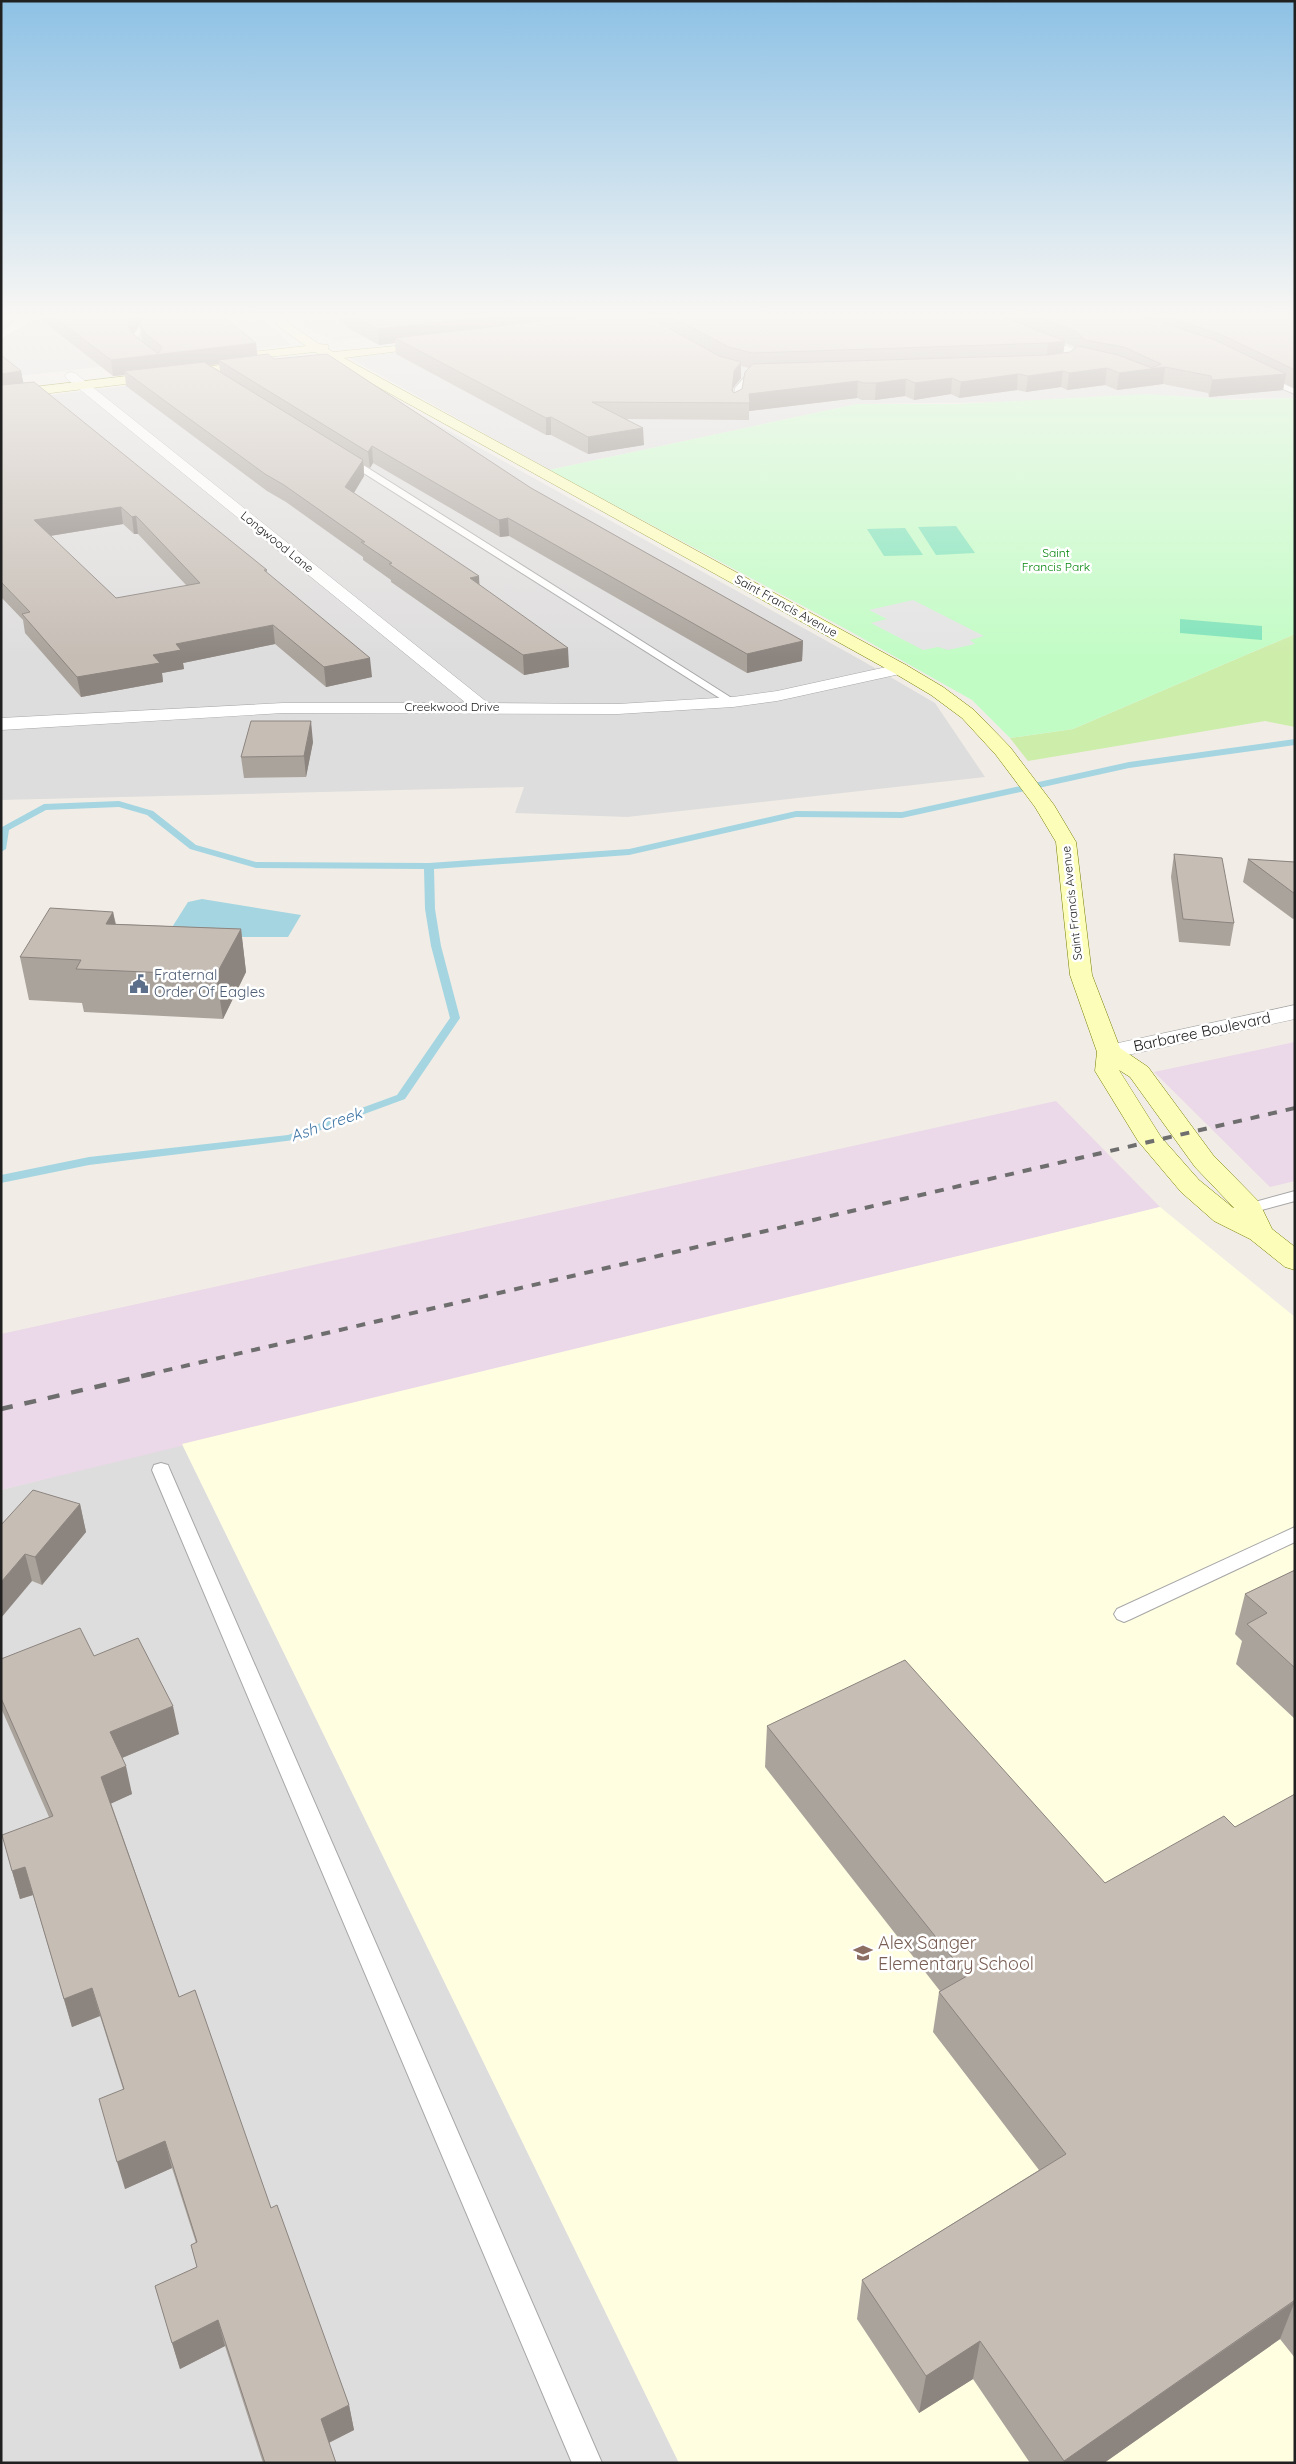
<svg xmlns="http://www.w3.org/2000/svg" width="1296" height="2464" font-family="Quicksand,sans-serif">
	<rect width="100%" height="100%" fill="#f1ede6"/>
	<g fill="#dedddd">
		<polygon points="1,313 257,313 291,345 1,378"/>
		<polygon points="295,313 580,313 335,341 301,325"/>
		<polygon points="736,313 1295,313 1295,398 857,404 549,470 350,358"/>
		<polygon points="325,362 861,660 935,703 985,777 627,817 515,813 524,787 1,800 1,401"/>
		<polygon points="182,1444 679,2463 1,2463 1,1490"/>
	</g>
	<g fill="#ebd8e8">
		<polygon points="1295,1042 1295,1181 1270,1187 1154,1072"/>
		<polygon points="1056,1101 1160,1207 1,1490 1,1334"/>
	</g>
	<polygon fill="#fffee1" points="1160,1207 1295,1317 1295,2463 679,2463 182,1444"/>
	<polygon fill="#cdedaa" points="1295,634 1295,727 1265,721 1028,761 1010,738 1073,729"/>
	<polygon fill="#c2fcc5" points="1146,394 1239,400 1295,398 1295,634 1073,729 1010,738 972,700 846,629 549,470 857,404 958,404"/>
	<g fill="#81e4ba">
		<polygon points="956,526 975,553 936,555 918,527"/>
		<polygon points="905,528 923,555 884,556 867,529"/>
		<polygon points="1180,619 1262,626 1262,640 1180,633"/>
	</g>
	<polygon fill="#e4e4e4" points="913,600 984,636 970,640 975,644 948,650 938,647 923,650 871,623 887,619 869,610"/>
	<polygon fill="#a5d5e1" points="202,899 301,915 288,937 175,937 169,932 188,902"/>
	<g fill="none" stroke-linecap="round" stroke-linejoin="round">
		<polygon fill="#a5d5e1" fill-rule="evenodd" points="1295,739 1295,745 1129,768 902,818 796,817 629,855 434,869 435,909 441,946 460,1018 405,1099 294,1140 89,1165 1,1183 1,1175 89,1157 288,1135 397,1095 450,1018 431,946 425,909 424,869 256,868 190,849 147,815 119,807 46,810 9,830 6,849 1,852 2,827 44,804 119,801 153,811 196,845 256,862 429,863 629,849 796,811 902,812 1129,762"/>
		<g stroke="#a7a7a7" stroke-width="2">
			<g id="lane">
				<polygon points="1,313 30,313 30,314 1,317"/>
				<polygon points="150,313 156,313 139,335 138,341 148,353 145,355 132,341 133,335"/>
				<polygon points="748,373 755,375 743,388 740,406 733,408 735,388"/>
				<polygon points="1261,376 1267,376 1295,389 1295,394 1261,380"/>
				<polygon points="343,456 349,456 738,702 737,704 729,704 343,460"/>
				<polygon points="1295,1191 1295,1201 1239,1216 1231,1211 1233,1208"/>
				<polygon points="161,1463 168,1465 170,1470 602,2463 572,2463 152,1470 154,1465"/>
				<polygon points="1295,1527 1295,1542 1131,1619 1124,1622 1117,1619 1114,1614 1117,1609"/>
			</g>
		</g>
		<g stroke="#a7a7a7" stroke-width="1">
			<g id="street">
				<polygon points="22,313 34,313 24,326 1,339 1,331 16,322"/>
				<polygon points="1029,332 1072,348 1081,356 1068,366 1043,368 1041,365 1043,362 1061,360 1067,356 1025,337 1025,333"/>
				<polygon points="71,372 75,373 488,703 618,704 733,697 777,691 900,664 906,665 909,669 906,673 900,674 777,701 733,707 618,714 283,713 1,730 1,718 283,703 466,703 67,379 65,376 67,373"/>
				<polygon points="1295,1005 1295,1019 1109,1059 1100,1057 1097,1052 1100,1047 1109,1045"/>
			</g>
		</g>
		<g stroke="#757e00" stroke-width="1">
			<g id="secondary">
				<path d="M273 313H283L287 322 319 344 328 345V349L333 352 436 342 438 344 432 347 344 358 906 665 943 687 974 710 1010 747 1054 805 1076 842 1092 975 1120 1048 1148 1067 1213 1155 1259 1202 1272 1229 1295 1247V1270L1285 1267 1250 1239 1214 1221 1181 1192 1138 1141 1095 1071 1097 1052 1070 975 1056 842 1035 807 996 755 962 718 931 695 894 673 315 352 229 361 227 358 233 354 306 346 278 326ZM1119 1070 1130 1077 1195 1167 1237 1211 1199 1180 1161 1137Z"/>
				<polygon points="255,361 261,365 259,368 1,399 1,391"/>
			</g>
		</g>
		<use href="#lane" fill="#fff" fill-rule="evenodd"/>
		<use href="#street" fill="#fff" fill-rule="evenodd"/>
		<use href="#secondary" fill="#fcfdb9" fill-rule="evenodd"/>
		<polyline stroke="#6e6e6e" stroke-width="4" stroke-dasharray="9 9" stroke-linecap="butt" points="146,1375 1295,1108"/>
		<polyline stroke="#6e6e6e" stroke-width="4.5" stroke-dasharray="12 12" stroke-linecap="butt" points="1,1409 151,1374"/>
	</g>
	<g fill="#aaa39c" fill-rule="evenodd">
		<path d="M34 313H218L257 356 274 359 531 488 803 641 802 661 747 673 509 536 500 537 373 463 370 468 364 465V476L354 493 480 585 569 667 524 675 391 582V580L363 560V557L286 502 267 491 126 386 125 375 113 376 35 315ZM141 323 140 325 142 340 143 343 132 333ZM219 364 220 371 209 365Z"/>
		<path d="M334 313H653L644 314 654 320V313H1295V388L1284 383 1283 390 1209 397 1208 393 1163 384 1117 390 1105 385 1067 390 1061 387 1026 392 1017 390 959 398 951 394 914 400 905 396 875 400H862L857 398 749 411V420L627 419 644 445 588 454 551 435H546L396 354 395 343 379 345 348 328ZM1065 343 1073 346 1075 348 1070 352 1063 353ZM741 366 749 368 742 389 734 393 733 392V388L741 378Z"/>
		<path d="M1 355 21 371 23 383 267 570V573L372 677 326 687 275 644 183 663 184 669 162 673 163 682 81 697 25 633 23 620 1 597ZM123 524 134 534H138L187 586 116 598 50 536Z"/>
		<polygon points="313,742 306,777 244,778 241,757"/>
		<polygon points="1174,854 1234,923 1230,946 1179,942 1171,877"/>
		<polygon points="1248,859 1295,862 1295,918 1293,919 1243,882"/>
		<polygon points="113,912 116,924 241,929 246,972 223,1019 84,1012 82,1003 29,1000 20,957"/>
		<polygon points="80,1504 86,1532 42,1585 32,1581 1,1525"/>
		<polygon points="1295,1570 1295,1719 1236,1664 1242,1641 1235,1634 1245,1594"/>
		<polygon points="94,1656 179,1734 122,1758 132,1794 111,1803 179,1997 271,2208 349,2405 354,2430 329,2443 336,2463 263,2463 225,2346 180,2369 155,2286 197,2267 191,2245 196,2243 172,2168 125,2189 123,2089 100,2016 72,2027 33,1895 20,1899 12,1871 49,1817 1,1708 1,1659"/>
		<polygon points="767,1726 1105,1883 1235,1827 1295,1794 1295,2358 1280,2339 1104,2463 1030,2463 973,2379 919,2413 857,2319 862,2280 1039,2170 933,2032 939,1992 940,1991 765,1767"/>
	</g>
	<g fill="#8b847f">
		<polygon points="134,313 149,313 132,334 128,326 129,318"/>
		<polygon points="521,313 653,313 402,342 395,338 395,343 379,345 378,329"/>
		<polygon points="1065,341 1063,356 1046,359 1048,343"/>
		<polygon points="256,343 258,359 218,360 219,364 129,374 124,371 125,375 113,376 111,360"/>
		<polygon points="741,362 741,378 733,388 732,403 732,391 734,371"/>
		<polygon points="1165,367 1163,384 1117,390 1119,373"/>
		<polygon points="1107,368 1105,385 1067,390 1069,373"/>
		<polygon points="21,371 24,386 1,390 1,374"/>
		<polygon points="1063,371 1061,387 1026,392 1028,376"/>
		<polygon points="1018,374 1017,390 959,398 961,382"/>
		<polygon points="1286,374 1283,390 1209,397 1212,380"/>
		<polygon points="952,378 951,394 914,400 915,383"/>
		<polygon points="906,379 905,396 875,400 876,383"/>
		<polygon points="858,381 857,398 749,411 749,394"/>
		<polygon points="551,417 551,435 546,435 546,418"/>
		<polygon points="643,428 644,445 588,454 588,437"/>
		<polygon points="372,446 373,463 370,468 368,452"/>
		<polygon points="363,460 364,476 347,504 345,487"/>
		<polygon points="121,507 123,524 37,538 34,520"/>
		<polygon points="136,516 138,534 134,534 132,517"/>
		<polygon points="508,518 509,536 500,537 499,520"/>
		<polygon points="479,576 480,595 470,578"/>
		<polygon points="273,625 275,644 183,663 184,669 162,673 163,682 81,697 77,677 153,655 176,644"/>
		<polygon points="803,641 802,661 747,673 747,654"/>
		<polygon points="568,648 569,667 524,675 523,655"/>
		<polygon points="370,658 372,677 326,687 324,667"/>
		<polygon points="311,721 313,742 306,777 304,756"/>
		<polygon points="113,912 121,954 106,924"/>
		<polygon points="241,929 246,972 223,1019 216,975"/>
		<polygon points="80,1504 86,1532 42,1585 35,1557"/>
		<polygon points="25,1554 32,1581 1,1618 1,1582"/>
		<polygon points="173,1706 179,1734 117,1760 110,1732"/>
		<polygon points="126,1766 132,1794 108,1805 101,1777"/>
		<polygon points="25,1867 33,1895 20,1899 12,1871"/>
		<polygon points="92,1988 100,2016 72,2027 64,1999"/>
		<polygon points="165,2141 172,2168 125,2189 117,2162"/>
		<polygon points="1295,2301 1280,2339 1104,2463 1064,2463 1064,2461"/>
		<polygon points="218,2320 225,2346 180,2369 172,2343"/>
		<polygon points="980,2341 973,2379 919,2413 926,2376"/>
		<polygon points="349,2405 354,2430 326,2444 321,2419"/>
	</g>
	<g fill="#c6bdb5" stroke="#8b847f" fill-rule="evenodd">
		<polygon points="49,313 134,313 129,318 128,326 134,335 157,353 159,353 162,347 145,333 140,325 143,316 145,313 218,313 256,343 111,360"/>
		<polygon points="347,313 521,313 378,329"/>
		<polygon points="610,313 642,313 719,356 741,362 734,371 732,391 734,393 742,389 745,372 753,364 1048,355 1070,352 1078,346 1118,355 1152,368 1161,364 1124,347 1085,340 1075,331 1026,313 1133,313 1215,340 1286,374 1212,380 1211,376 1165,367 1119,373 1107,368 1069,373 1063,371 1028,376 1018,374 961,382 952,378 915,383 906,379 876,383 863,383 858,381 749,394 750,403 592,402 643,428 588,437 551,417 546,418 395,338"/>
		<polygon points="664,313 993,313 1065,341 1048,343 752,353 729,347"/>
		<polygon points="1154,313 1281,313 1295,319 1295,370 1220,334"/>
		<polygon points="268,354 274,359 327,354 531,488 803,641 747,654 508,518 499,520 372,446 368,452 218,360"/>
		<polygon points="1,355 21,371 1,374"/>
		<polygon points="204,362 363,460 345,487 479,576 470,578 568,648 523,655 389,564 392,563 361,542 365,542 284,485 265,474 124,371"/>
		<path d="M34 382 267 570H264L370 658 324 667 273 625 176 644 181 650 153 655 160 663 77 677 22 614 30 612 1 582V385ZM121 507 132 517 136 516 200 583 116 598 34 520Z"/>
		<polygon points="251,721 311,721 304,756 241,757"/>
		<polygon points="1174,854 1222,858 1234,923 1183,919"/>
		<polygon points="1248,859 1295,862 1295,894"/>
		<polygon points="50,908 113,912 106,924 241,929 216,975 76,969 81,960 20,957"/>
		<polygon points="33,1490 80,1504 35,1557 25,1554 1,1582 1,1525"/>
		<polygon points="1295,1570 1295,1668 1247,1624 1267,1613 1245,1594"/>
		<polygon points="80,1628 94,1656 138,1638 173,1706 110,1732 126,1766 101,1777 179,1997 195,1990 271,2208 277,2205 349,2405 321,2419 336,2463 265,2463 218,2320 172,2343 155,2286 197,2267 191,2245 197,2242 165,2141 117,2162 99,2099 124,2089 92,1988 64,1999 25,1867 12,1871 2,1835 53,1816 1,1698 1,1659"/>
		<polygon points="905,1660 1105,1883 1224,1816 1235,1827 1295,1794 1295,2300 1064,2461 980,2341 926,2376 862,2280 1066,2154 939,1992 967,1976 767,1726"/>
	</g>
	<linearGradient id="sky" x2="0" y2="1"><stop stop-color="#8dc1e5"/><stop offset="0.48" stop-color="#f9f7f4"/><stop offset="1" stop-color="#f9f7f4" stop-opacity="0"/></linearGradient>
	<rect width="1296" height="658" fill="url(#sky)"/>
	<defs>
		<g id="civic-bare" transform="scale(1.5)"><path d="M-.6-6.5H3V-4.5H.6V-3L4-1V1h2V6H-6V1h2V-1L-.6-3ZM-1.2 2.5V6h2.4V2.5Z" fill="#5c6f8a" stroke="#fff" stroke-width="2.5" paint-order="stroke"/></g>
		<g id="school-bare" transform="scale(1.5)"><path d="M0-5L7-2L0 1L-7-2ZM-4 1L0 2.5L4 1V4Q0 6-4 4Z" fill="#8d6e63" stroke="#fff" stroke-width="2.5" paint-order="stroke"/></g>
	</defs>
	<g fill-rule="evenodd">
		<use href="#civic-bare" x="139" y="984"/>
		<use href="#school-bare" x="863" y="1953"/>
	</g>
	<g text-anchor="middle" stroke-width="5" stroke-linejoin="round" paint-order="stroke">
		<g font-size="12" fill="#202020" stroke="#fff">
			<text transform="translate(277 542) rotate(39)" y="4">Longwood Lane</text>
			<text transform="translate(786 606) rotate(29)" y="4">Saint Francis Avenue</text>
			<text x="452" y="711">Creekwood Drive</text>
			<text transform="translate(1072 903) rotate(-96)" y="4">Saint Francis Avenue</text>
		</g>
		<g font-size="12" fill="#06870d" stroke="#fff">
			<text x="1056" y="557">Saint<tspan x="1056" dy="14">Francis Park</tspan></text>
		</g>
		<g font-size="15" fill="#4e5e75" stroke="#fff" text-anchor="start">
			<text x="154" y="980">Fraternal<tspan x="154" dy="17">Order Of Eagles</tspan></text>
		</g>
		<g font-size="15" fill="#202020" stroke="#fff">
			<text transform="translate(1202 1032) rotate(-12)" y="5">Barbaree Boulevard</text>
		</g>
		<g font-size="16" font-style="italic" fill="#4177a6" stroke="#fff">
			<text transform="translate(326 1124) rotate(-19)" y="6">Ash Creek</text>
		</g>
		<g font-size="18" fill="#785e54" stroke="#fff" text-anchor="start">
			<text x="878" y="1949">Alex Sanger<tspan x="878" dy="21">Elementary School</tspan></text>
		</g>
	</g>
	<rect width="1296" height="2464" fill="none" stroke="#202020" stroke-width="5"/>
</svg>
